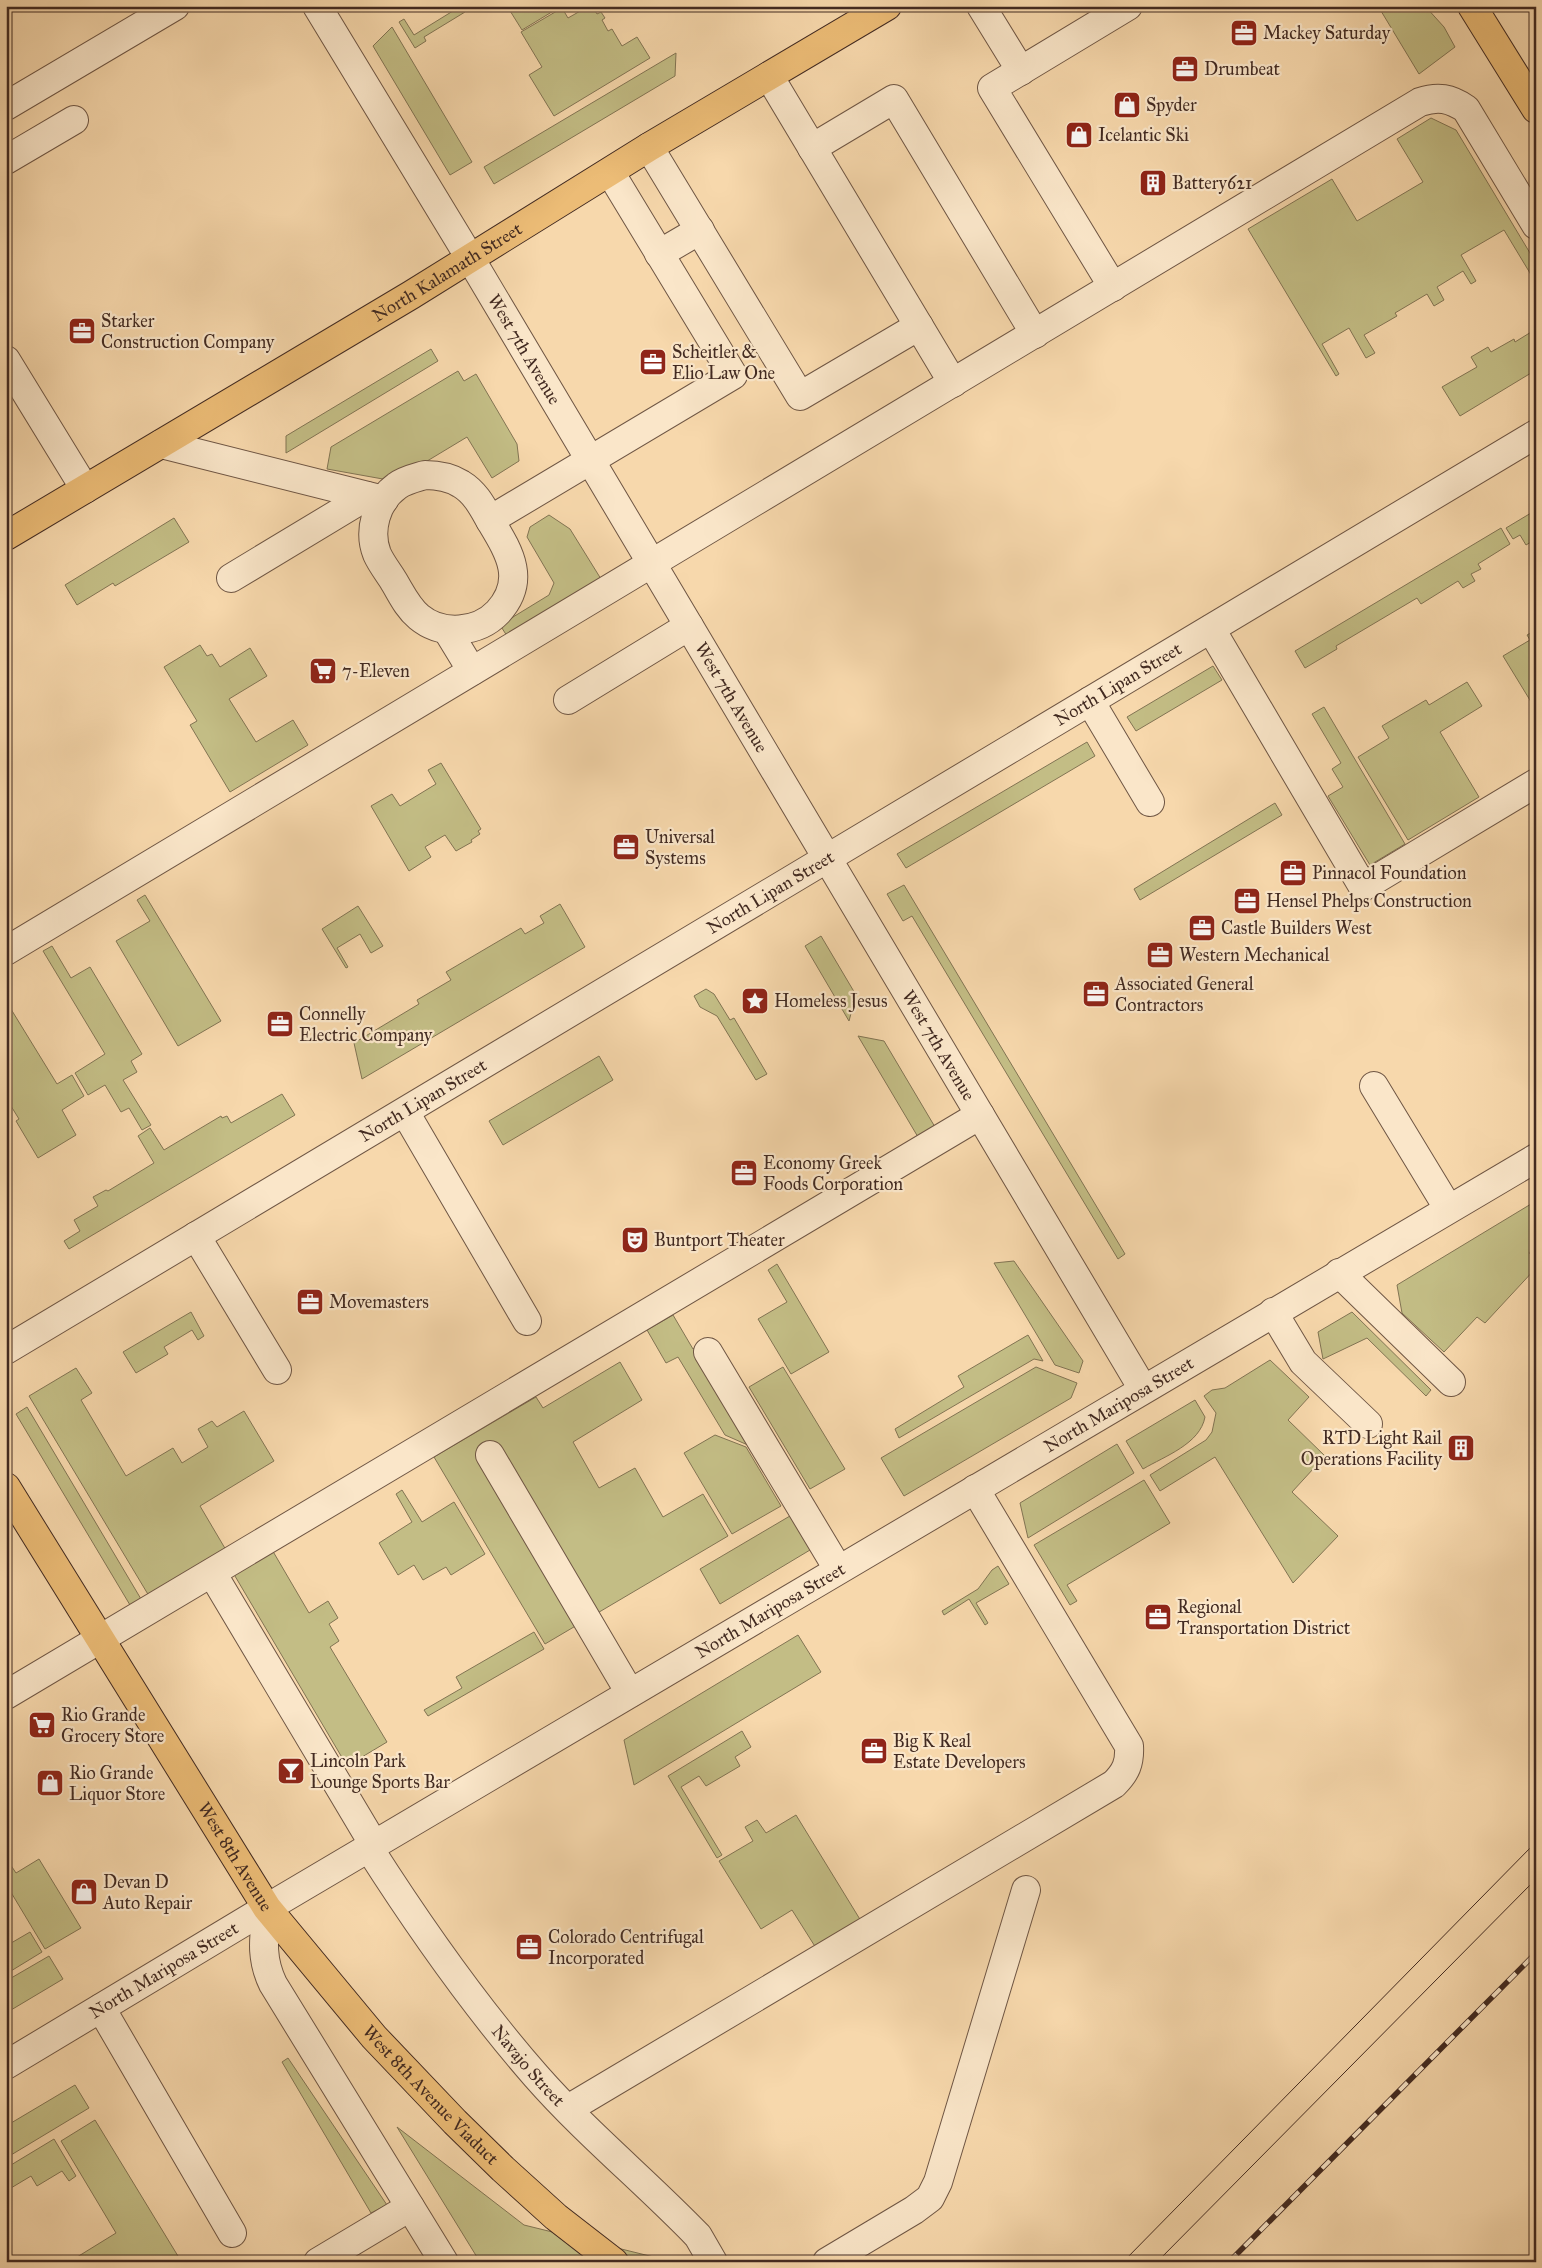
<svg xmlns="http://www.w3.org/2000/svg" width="1542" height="2268" font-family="'IM FELL Great Primer',serif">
	<rect width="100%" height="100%" fill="#f7d8ac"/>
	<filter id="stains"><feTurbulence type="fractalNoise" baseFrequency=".004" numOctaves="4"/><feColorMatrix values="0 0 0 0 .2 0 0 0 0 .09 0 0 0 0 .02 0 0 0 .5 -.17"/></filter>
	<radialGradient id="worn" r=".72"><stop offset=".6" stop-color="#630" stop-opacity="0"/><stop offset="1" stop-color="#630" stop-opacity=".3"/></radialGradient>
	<g fill="#c3bd85" stroke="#827453">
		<polygon points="461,6 465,12 424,37 426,41 415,48 399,22 404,19 414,35"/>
		<polygon points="507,6 560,6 560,7 522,30"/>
		<polygon points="589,6 592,6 597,14 601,12 605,18 602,20 608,31 612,29 622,46 637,37 650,58 554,116 529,75 542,67 521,32 562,8 568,18"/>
		<polygon points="1378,6 1425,6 1444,27 1455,47 1419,74"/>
		<polygon points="392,27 472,162 450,175 373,46"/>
		<polygon points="676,53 675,76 494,184 484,167"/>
		<polygon points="1431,118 1456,130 1536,263 1536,283 1504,230 1461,255 1476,281 1471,284 1463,271 1437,287 1444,300 1434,306 1427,294 1395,313 1397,316 1364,335 1375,353 1366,358 1349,328 1322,344 1339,374 1336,376 1248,229 1332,179 1357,221 1423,182 1397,139"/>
		<polygon points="1536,329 1536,370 1460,416 1442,387 1477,367 1471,357 1488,347 1491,352 1514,339 1515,342"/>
		<polygon points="431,349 438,361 286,453 286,436"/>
		<polygon points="458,371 464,381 476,374 517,444 519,461 492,478 467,437 394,481 327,469 331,447"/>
		<polygon points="1536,510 1536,539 1526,545 1520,535 1513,539 1506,528"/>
		<polygon points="549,515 570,529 601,579 507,636 500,625 549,595 554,583 527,537 530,527"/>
		<polygon points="174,518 189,542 115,586 113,583 77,605 65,585"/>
		<polygon points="1501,528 1510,544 1478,564 1481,569 1471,574 1475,581 1463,588 1458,581 1421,604 1417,598 1336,646 1337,649 1305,668 1295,651"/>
		<polygon points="1536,630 1536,710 1503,656 1530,640 1527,635"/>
		<polygon points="200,645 207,656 212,654 220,667 250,648 267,676 229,699 256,742 293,720 308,745 230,792 190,725 197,721 164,667"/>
		<polygon points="1213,666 1222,680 1136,731 1127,717"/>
		<polygon points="1467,682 1482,706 1440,732 1479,797 1408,840 1358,757 1389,738 1382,726 1426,700 1429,705"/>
		<polygon points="1324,707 1405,844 1370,865 1328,796 1343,787 1332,769 1341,763 1312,714"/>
		<polygon points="1087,742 1095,756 906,868 897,854"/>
		<polygon points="441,763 481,829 478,831 480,834 471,840 472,842 456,851 445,835 425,847 431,857 409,871 371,806 392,794 400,806 436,784 428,770"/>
		<polygon points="1275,803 1282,815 1140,900 1134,889"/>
		<polygon points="904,885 1125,1254 1118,1259 912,916 903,921 887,894"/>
		<polygon points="145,895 221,1021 178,1046 116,941 150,921 137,900"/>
		<polygon points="560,904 585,947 362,1079 354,1043 419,1004 417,1000 451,980 446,972 521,928 525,934 544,923 540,916"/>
		<polygon points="358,906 383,946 371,953 360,934 337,948 348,967 346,968 322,929"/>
		<polygon points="821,936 856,995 849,1021 805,946"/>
		<polygon points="52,946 71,978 90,967 142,1054 131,1061 137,1072 123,1080 151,1125 142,1130 129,1108 121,1112 105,1085 88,1095 75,1073 105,1054 43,951"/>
		<polygon points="706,989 714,994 730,1020 734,1018 767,1074 756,1080 717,1016 700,1007 694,996"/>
		<polygon points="6,1001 57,1084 72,1075 84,1096 62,1110 76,1135 38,1158 16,1121 19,1119 6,1098"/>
		<polygon points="858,1036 884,1041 935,1127 918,1137"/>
		<polygon points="599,1056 613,1080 503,1145 489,1121"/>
		<polygon points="282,1094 295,1115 69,1249 64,1241 80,1231 74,1220 98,1206 93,1197 106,1190 108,1191 154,1163 138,1136 150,1128 164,1150 221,1116 222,1118 227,1116 231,1123"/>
		<polygon points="1536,1201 1536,1245 1529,1253 1536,1260 1536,1268 1485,1323 1477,1317 1444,1352 1402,1313 1397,1285"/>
		<polygon points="1014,1261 1083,1361 1079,1373 1055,1365 994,1263"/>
		<polygon points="777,1264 829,1352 791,1374 758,1319 787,1302 768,1270"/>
		<polygon points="191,1312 204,1336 198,1340 192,1330 164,1347 168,1354 136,1373 123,1352"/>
		<polygon points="1352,1312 1431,1390 1426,1396 1367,1338 1323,1359 1318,1332"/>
		<polygon points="673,1315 693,1349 713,1338 805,1491 750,1446 725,1435 678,1357 666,1363 647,1330"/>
		<polygon points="1028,1335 1043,1361 1034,1359 899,1438 895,1429 964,1387 958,1376"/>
		<polygon points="1270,1360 1309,1397 1288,1420 1325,1456 1292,1492 1338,1536 1293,1583 1215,1457 1160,1491 1150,1475 1206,1440 1212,1432 1216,1413 1204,1396 1212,1390 1225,1388"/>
		<polygon points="620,1362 642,1400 573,1442 599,1488 635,1468 663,1517 703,1494 728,1536 545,1644 434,1457 536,1397 543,1408"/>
		<polygon points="783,1367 845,1469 810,1489 749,1387"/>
		<polygon points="1036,1367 1077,1383 1071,1398 904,1496 881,1458"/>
		<polygon points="76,1368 92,1393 81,1400 126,1476 173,1448 182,1463 208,1447 198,1429 212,1421 217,1427 244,1411 274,1461 200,1506 226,1550 149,1596 29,1396"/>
		<path d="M1195 1400 1205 1417C1200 1444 1165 1456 1143 1469L1126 1441Z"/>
		<polygon points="27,1407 141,1599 130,1605 16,1414"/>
		<polygon points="715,1435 746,1447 781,1506 732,1534 684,1453"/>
		<polygon points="1117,1444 1134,1473 1028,1538 1020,1503"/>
		<polygon points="1144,1480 1170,1523 1067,1585 1077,1601 1070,1605 1034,1545"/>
		<polygon points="402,1490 422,1522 454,1502 485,1554 451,1575 446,1567 423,1580 414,1565 398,1575 379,1543 412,1522 396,1494"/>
		<polygon points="795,1513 815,1547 720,1604 700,1569"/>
		<polygon points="271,1548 309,1613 328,1601 338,1618 329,1624 339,1641 330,1647 387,1742 347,1766 232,1571"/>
		<polygon points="998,1566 1009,1584 976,1603 988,1623 985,1625 969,1599 944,1615 942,1611 978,1589 992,1570"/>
		<polygon points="534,1632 544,1649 428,1716 424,1710 462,1688 456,1677"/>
		<polygon points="798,1635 821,1672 634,1785 624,1740"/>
		<polygon points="742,1731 751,1747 735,1757 740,1766 706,1786 699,1776 681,1787 722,1855 717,1858 668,1776"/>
		<polygon points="796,1815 861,1921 816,1948 792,1910 761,1929 719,1861 753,1841 745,1827 757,1820 766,1833"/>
		<polygon points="6,1858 16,1873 39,1859 81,1928 45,1949 6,1884"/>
		<polygon points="30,1932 42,1952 6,1974 6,1946"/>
		<polygon points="49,1956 63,1979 6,2013 6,1981"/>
		<polygon points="288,2058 387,2205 371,2213 282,2062"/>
		<polygon points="75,2085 89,2108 6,2158 6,2126"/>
		<polygon points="95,2120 181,2261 69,2262 116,2233 61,2141"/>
		<polygon points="397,2127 524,2225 674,2262 480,2262"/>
		<polygon points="54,2139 76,2176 69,2181 62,2171 37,2186 31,2176 6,2191 6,2168"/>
	</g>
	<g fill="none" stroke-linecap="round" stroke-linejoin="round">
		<g stroke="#6f5644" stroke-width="30">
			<g id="minor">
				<path id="s1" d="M317 6 470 258 1143 1389"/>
				<polyline points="981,6 1021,71"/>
				<polyline points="769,76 953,383"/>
				<polyline points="6,106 175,6"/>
				<polyline points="649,147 800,396 919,326"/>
				<polyline points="812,148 894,99 1035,334"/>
				<polyline points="6,160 74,120"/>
				<polyline points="659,254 700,230"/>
				<polyline points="1113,287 992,88 1128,6"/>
				<polyline points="6,360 85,489"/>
				<polyline points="161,444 384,500"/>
				<path d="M425 475C438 475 450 477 461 484 476 493 483 508 491 522 509 552 527 580 498 612 478 633 442 636 419 617 407 607 401 593 393 580 388 572 381 563 377 554 368 531 376 501 397 486 405 480 415 478 425 475Z"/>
				<polyline points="490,520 733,375 610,172"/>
				<polyline points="231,578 367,496"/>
				<polyline points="1211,629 1363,887 1536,783"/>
				<polyline points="447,630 472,671"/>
				<polyline points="568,700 689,626"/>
				<polyline points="1090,701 1150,802"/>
				<path d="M6 951 1420 102C1438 96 1450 98 1466 109L1536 225"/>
				<polyline points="1374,1086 1448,1208"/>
				<polyline points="405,1112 527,1321"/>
				<polyline points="196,1236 277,1370"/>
				<polyline points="1339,1273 1451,1382"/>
				<polyline points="1273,1312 1303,1362 1368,1424"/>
				<path id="s2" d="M6 1350 1536 434"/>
				<polyline points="708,1352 838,1569"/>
				<polyline points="490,1455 630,1693"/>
				<polyline points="212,1573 374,1845"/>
				<polyline points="6,1695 980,1115"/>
				<path id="s3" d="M369 1848C420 1928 473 2004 536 2076 586 2133 646 2182 698 2236L713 2262"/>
				<path d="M267 1908C264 1937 260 1957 273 1984L444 2262"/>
				<polyline points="101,2008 232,2233"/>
				<path id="s4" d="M6 2065 267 1908 1536 1158"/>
				<path d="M568 2109 1114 1784C1126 1772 1130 1763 1129 1746L975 1489"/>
				<polyline points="318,2262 410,2207"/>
				<polyline points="827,2262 914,2210 930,2198 938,2182 1026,1890"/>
			</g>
		</g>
		<g stroke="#422a21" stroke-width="30">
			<g id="major">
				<path id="s5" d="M6 536 411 295 649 147 887 6"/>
				<path id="s6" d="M6 1487 267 1908 374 2037 455 2122 503 2169 556 2217 614 2262"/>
			</g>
		</g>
		<g stroke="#422a21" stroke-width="30">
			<polyline id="highway" points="1472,6 1536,109"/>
		</g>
		<use href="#minor" stroke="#fae6c9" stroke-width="28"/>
		<use href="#major" stroke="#ecbc76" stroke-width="28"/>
		<use href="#highway" stroke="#ecbc76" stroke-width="28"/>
		<g stroke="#422a21" stroke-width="1">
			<polyline points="1123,2262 1536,1842"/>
			<polyline points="1157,2262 1536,1879"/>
		</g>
		<g stroke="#422a21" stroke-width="5.5">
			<polyline id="rail" points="1229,2262 1536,1953"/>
		</g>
		<use href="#rail" stroke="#fae6c9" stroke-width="4" stroke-dasharray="11" stroke-linecap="butt"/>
	</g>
	<defs>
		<g id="office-square" transform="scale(1.4375)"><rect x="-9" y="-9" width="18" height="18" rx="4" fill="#8f2418" stroke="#fae6c9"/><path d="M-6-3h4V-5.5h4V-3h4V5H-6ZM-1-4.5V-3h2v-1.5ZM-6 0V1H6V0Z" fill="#fff"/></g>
		<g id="shop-square" transform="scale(1.4375)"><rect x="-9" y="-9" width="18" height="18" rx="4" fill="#8f2418" stroke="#fae6c9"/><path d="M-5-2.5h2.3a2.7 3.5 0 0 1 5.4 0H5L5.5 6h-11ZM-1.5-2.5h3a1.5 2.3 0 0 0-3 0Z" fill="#fff"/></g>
		<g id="building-square" transform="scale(1.4375)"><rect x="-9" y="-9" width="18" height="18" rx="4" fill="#8f2418" stroke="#fae6c9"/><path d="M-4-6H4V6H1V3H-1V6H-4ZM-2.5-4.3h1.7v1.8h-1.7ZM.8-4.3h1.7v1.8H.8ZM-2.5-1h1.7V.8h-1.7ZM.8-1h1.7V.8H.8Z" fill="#fff"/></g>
		<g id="supermarket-square" transform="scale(1.4375)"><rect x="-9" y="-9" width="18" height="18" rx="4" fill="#8f2418" stroke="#fae6c9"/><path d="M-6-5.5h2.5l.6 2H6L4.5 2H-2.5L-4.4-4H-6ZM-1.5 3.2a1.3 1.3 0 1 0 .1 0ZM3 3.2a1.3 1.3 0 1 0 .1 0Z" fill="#fff"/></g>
		<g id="sight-square" transform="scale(1.4375)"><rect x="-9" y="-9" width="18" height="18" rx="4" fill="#8f2418" stroke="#fae6c9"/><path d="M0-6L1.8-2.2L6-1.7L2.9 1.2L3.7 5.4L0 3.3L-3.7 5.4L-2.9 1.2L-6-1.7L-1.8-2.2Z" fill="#fff"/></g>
		<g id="theatre-square" transform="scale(1.4375)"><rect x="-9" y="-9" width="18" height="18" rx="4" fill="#8f2418" stroke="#fae6c9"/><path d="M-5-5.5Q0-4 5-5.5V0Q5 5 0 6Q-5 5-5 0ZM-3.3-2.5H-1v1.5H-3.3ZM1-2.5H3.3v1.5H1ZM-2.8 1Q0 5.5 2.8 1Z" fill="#fff"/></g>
		<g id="bar-square" transform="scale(1.4375)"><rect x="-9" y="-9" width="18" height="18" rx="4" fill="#8f2418" stroke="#fae6c9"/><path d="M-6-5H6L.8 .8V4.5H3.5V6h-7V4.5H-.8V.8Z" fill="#fff"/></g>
	</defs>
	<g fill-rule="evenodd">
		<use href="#office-square" x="1244" y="33"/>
		<use href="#office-square" x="1185" y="69"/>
		<use href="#shop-square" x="1127" y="105"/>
		<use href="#shop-square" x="1079" y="135"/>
		<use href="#building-square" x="1153" y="183"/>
		<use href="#office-square" x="82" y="331"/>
		<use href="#office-square" x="653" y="362"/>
		<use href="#supermarket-square" x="323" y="671"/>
		<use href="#office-square" x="626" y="847"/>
		<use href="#office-square" x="1293" y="873"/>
		<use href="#office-square" x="1247" y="901"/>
		<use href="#office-square" x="1202" y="928"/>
		<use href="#office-square" x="1160" y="955"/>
		<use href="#office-square" x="1096" y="994"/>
		<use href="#sight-square" x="755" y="1001"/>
		<use href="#office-square" x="280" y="1024"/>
		<use href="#office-square" x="744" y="1173"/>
		<use href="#theatre-square" x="635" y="1240"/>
		<use href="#office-square" x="310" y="1302"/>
		<use href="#building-square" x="1461" y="1448"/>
		<use href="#office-square" x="1158" y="1617"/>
		<use href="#supermarket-square" x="42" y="1725"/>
		<use href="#office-square" x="874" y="1751"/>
		<use href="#bar-square" x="291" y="1771"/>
		<use href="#shop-square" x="50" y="1783"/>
		<use href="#shop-square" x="84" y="1892"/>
		<use href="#office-square" x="529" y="1947"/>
	</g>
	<g text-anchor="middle" stroke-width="4.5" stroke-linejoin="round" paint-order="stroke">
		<g font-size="18" fill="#422a21" stroke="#fae6c9" text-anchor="start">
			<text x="1263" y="39">Mackey Saturday</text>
			<text x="1204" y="75">Drumbeat</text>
			<text x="1146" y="111">Spyder</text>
			<text x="1098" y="141">Icelantic Ski</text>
			<text x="1172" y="189">Battery621</text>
			<text x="101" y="327">Starker<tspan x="101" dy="21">Construction Company</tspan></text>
			<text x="672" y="358">Scheitler &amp;<tspan x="672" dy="21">Elio Law One</tspan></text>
			<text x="342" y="677">7-Eleven</text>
			<text x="645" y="843">Universal<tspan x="645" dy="21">Systems</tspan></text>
			<text x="1312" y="879">Pinnacol Foundation</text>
			<text x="1266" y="907">Hensel Phelps Construction</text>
			<text x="1221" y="934">Castle Builders West</text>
			<text x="1179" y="961">Western Mechanical</text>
			<text x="1115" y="990">Associated General<tspan x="1115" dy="21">Contractors</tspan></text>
			<text x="774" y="1007">Homeless Jesus</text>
			<text x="299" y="1020">Connelly<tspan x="299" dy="21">Electric Company</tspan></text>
			<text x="763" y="1169">Economy Greek<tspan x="763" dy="21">Foods Corporation</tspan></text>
			<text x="654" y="1246">Buntport Theater</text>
			<text x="329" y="1308">Movemasters</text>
			<text x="1442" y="1444" text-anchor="end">RTD Light Rail<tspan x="1442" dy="21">Operations Facility</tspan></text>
			<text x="1177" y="1613">Regional<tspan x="1177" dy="21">Transportation District</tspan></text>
			<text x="61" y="1721">Rio Grande<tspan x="61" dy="21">Grocery Store</tspan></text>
			<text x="893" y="1747">Big K Real<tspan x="893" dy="21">Estate Developers</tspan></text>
			<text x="310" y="1767">Lincoln Park<tspan x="310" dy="21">Lounge Sports Bar</tspan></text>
			<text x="69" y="1779">Rio Grande<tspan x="69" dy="21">Liquor Store</tspan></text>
			<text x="103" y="1888">Devan D<tspan x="103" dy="21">Auto Repair</tspan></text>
			<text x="548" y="1943">Colorado Centrifugal<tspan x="548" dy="21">Incorporated</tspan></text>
		</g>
		<g font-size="18" fill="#422a21" stroke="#fae6c9">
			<text dy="6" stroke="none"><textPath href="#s5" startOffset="514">North Kalamath Street</textPath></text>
			<text dy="6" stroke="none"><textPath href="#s1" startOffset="401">West 7th Avenue</textPath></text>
			<text dy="6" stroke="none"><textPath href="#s2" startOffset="1296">North Lipan Street</textPath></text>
			<text dy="6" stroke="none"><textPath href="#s1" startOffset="806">West 7th Avenue</textPath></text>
			<text dy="6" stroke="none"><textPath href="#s2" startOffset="891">North Lipan Street</textPath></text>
			<text dy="6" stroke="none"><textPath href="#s1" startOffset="1211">West 7th Avenue</textPath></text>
			<text dy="6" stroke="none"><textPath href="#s2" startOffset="486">North Lipan Street</textPath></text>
			<text dy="6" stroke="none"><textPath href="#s4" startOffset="1294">North Mariposa Street</textPath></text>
			<text dy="6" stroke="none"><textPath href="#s4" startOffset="889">North Mariposa Street</textPath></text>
			<text dy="6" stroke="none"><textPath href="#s6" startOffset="435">West 8th Avenue</textPath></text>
			<text dy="6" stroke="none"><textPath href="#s4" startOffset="184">North Mariposa Street</textPath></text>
			<text dy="6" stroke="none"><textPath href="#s3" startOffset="270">Navajo Street</textPath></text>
			<text dy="6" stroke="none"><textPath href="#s6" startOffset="744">West 8th Avenue Viaduct</textPath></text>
		</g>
	</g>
	<rect width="1542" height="2268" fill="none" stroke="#f7d8ac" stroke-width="25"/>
	<rect x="8" y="8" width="1527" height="2253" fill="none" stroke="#422a21" stroke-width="2.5"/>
	<rect x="12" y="12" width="1517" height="2243" fill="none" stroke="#422a21"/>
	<rect width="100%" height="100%" filter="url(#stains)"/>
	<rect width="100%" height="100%" fill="url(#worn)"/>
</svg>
